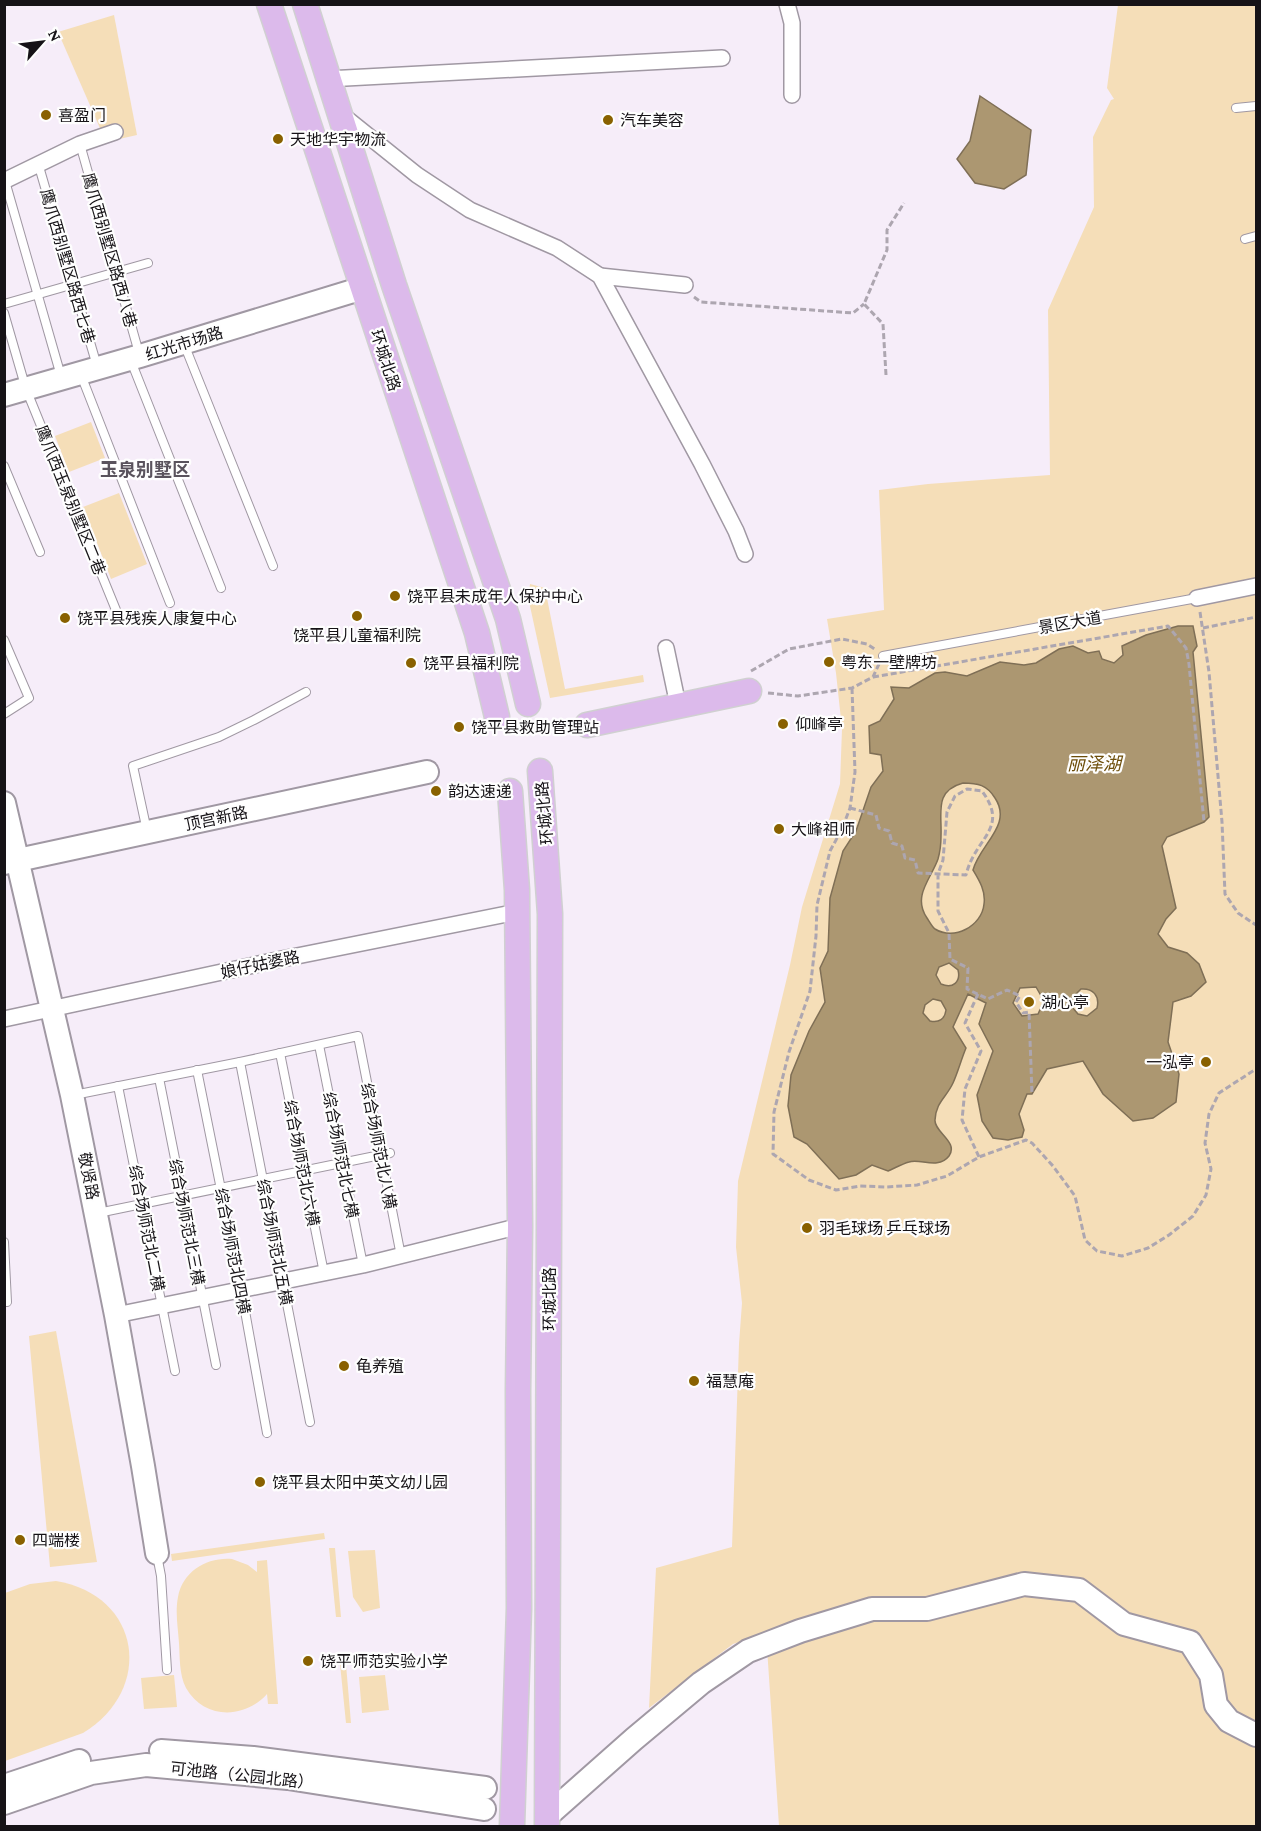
<svg xmlns="http://www.w3.org/2000/svg" width="1261" height="1831" font-family="'Crimson Pro','Noto Sans SC',serif">
	<rect width="100%" height="100%" fill="#f6edf9"/>
	<g fill="#f5deb8">
		<polygon points="1118,5 1256,5 1256,1826 779,1826 766,1633 733,1644 649,1708 656,1568 732,1547 739,1344 742,1303 736,1247 738,1181 790,965 802,907 840,784 842,729 836,673 827,619 884,610 879,490 928,484 1050,475 1048,310 1094,207 1093,137 1111,100 1114,99 1107,88"/>
		<polygon points="114,15 137,135 106,142 58,32"/>
		<polygon points="91,422 105,458 69,472 55,436"/>
		<polygon points="119,493 147,564 111,579 83,507"/>
		<polygon points="530,584 545,588 565,689 643,675 644,682 550,698 528,597"/>
		<polygon points="56,1331 97,1562 50,1567 29,1336"/>
		<polygon points="324,1533 325,1539 172,1561 171,1554"/>
		<polygon points="329,1548 335,1548 341,1617 336,1617"/>
		<polygon points="375,1550 380,1608 363,1612 353,1597 348,1551"/>
		<path d="M232 1559 248 1565 257 1572V1561L267 1560 278 1704H268L267 1694C245 1719 204 1720 186 1688 179 1674 180 1658 179 1643 178 1628 175 1612 178 1597 183 1571 207 1557 232 1559Z"/>
		<path d="M56 1581C141 1595 155 1689 83 1733L5 1761V1593L30 1584Z"/>
		<polygon points="345,1653 351,1723 346,1723 339,1654"/>
		<polygon points="174,1675 177,1707 144,1709 141,1678"/>
		<polygon points="385,1675 389,1710 362,1713 359,1677"/>
	</g>
	<g fill="#ac9771" stroke="#7f6f56" stroke-width="1.5" fill-rule="evenodd">
		<polygon points="980,96 1031,130 1026,175 1004,189 975,183 957,159 970,141"/>
		<path d="M1178 626H1193L1197 646 1193 652 1209 817 1204 822 1167 837 1162 846 1176 908 1166 919 1158 934 1168 947 1187 953 1199 964 1206 982 1191 996 1173 1002 1168 1042 1179 1074 1176 1102 1153 1118 1133 1121 1103 1094 1083 1061 1047 1069 1032 1094H1027L1019 1114 1024 1130 1022 1137 1008 1140 993 1138 982 1121 977 1095 993 1051 979 1024 986 1003 968 994 953 1027 966 1048C961 1060 958 1072 953 1083 946 1098 936 1102 935 1120 934 1132 959 1142 949 1156 938 1170 920 1158 909 1162 902 1164 895 1168 888 1171L872 1165 856 1175 839 1179 807 1144 794 1137 788 1106 791 1075 809 1031 825 1002 820 968 828 951 830 898 843 851 856 831 871 787 883 771 881 755 870 753 869 726 880 721 894 699 891 687 909 688 935 673 945 672 967 676 1000 662 1024 665 1036 663 1059 649 1073 646 1088 653 1099 651 1102 659 1114 663 1123 655 1122 646 1146 635ZM963 783C978 783 987 785 995 798 1013 825 980 844 973 870 979 880 986 891 984 904 982 926 954 941 935 929 932 927 929 921 927 918 912 896 931 879 938 859 940 852 941 843 941 836 942 812 934 791 963 783ZM949 963 958 970C961 982 953 989 941 984L936 975 939 967ZM1036 987 1044 1001 1038 1014 1022 1016 1013 1003 1020 988ZM1081 989C1093 988 1100 996 1097 1008L1087 1016 1078 1014 1072 1007V998ZM933 999 941 1001 946 1010C945 1019 939 1023 930 1021L923 1013 925 1005Z"/>
	</g>
	<g fill="none" stroke-linecap="round" stroke-linejoin="round">
		<g stroke="#a098a3" stroke-width="10">
			<g id="lane">
				<polyline points="1236,108 1256,106"/>
				<polyline points="80,144 139,353"/>
				<polyline points="38,163 97,366"/>
				<polyline points="5,181 61,376"/>
				<polyline points="1245,239 1256,236"/>
				<polyline points="4,304 148,263"/>
				<polyline points="4,313 26,389 116,610"/>
				<polyline points="184,344 273,566"/>
				<polyline points="131,361 221,588"/>
				<polyline points="81,375 170,603"/>
				<polyline points="4,466 40,552"/>
				<polyline points="4,640 29,698 4,714"/>
				<polyline points="883,656 1197,598"/>
				<polyline points="147,831 133,766 219,737 254,720 306,692"/>
				<polyline points="319,1045 363,1265"/>
				<polyline points="280,1053 324,1273"/>
				<polyline points="240,1062 310,1422"/>
				<polyline points="197,1070 241,1289 267,1433"/>
				<polyline points="159,1078 216,1365"/>
				<polyline points="118,1086 175,1371"/>
				<polyline points="74,1095 240,1062 358,1036 401,1256"/>
				<polyline points="98,1213 390,1153"/>
				<polyline points="4,1242 7,1302 4,1302"/>
				<polyline points="157,1555 161,1576 167,1670"/>
			</g>
		</g>
		<g stroke="#a098a3" stroke-width="18">
			<g id="street">
				<polyline points="787,4 792,23 792,95"/>
				<polyline points="327,79 722,58"/>
				<polyline points="341,114 417,175 470,210 557,248 600,276 702,464 736,531 745,554"/>
				<polyline points="4,181 80,144 115,132"/>
				<polyline points="600,276 685,285"/>
				<polyline points="1197,598 1256,586"/>
				<polyline points="666,648 678,705"/>
				<polyline points="4,1019 282,959 517,912"/>
				<polyline points="116,1315 363,1265 520,1226"/>
			</g>
		</g>
		<g stroke="#a098a3" stroke-width="26">
			<g id="secondary">
				<polyline points="4,395 140,356 363,288"/>
				<polyline points="4,803 72,1095 116,1315 143,1466 157,1553"/>
				<polyline points="4,863 427,772"/>
				<polyline points="161,1751 253,1758 485,1788"/>
				<polyline points="4,1786 79,1761"/>
				<polyline points="4,1803 91,1773 146,1765 288,1778 484,1809"/>
				<polyline points="547,1816 634,1739 701,1683 748,1651 800,1631 872,1609 927,1609 1024,1584 1079,1590 1124,1624 1190,1642 1211,1675 1216,1705 1229,1721 1256,1735"/>
			</g>
		</g>
		<g stroke="#d0d0d1" stroke-width="27">
			<g id="primary">
				<polyline points="269,4 477,633 497,717"/>
				<polyline points="305,4 394,285 508,619 528,704"/>
				<polyline points="587,725 749,691"/>
				<polyline points="540,771 550,914 547,1826"/>
				<polyline points="510,791 517,890 520,1226 518,1391 519,1608 512,1826"/>
			</g>
		</g>
		<g stroke="#ada6b0" stroke-width="3" stroke-dasharray="6 3" stroke-linecap="butt">
			<polyline points="694,297 701,302 853,313 864,304"/>
			<polyline points="886,375 883,324 864,304 887,250 887,230 904,203"/>
			<polyline points="1200,612 1209,672 1222,822 1225,894 1238,913 1256,925"/>
			<polyline points="1203,628 1256,617"/>
			<polyline points="751,671 789,649 842,639 867,644 876,650"/>
			<polyline points="873,677 1168,626 1186,648 1189,664 1204,822"/>
			<polyline points="852,688 855,772 850,808 842,829 830,851 817,905 816,936 810,991 789,1052 774,1112 773,1154 809,1180 836,1190 860,1186 886,1187 917,1185 947,1176 979,1157 1026,1140 1032,1143 1053,1166 1075,1196 1085,1240 1097,1251 1122,1256 1148,1248 1169,1235 1193,1216 1206,1195 1211,1169 1205,1143 1209,1114 1219,1093 1256,1069"/>
			<polyline points="768,693 798,696 852,688 873,677 879,664"/>
			<path d="M850 808 876 815 879 828 889 831 892 843 902 846 905 858 915 860 918 873 966 875C975 837 1010 829 982 791L967 789 955 796 947 812 943 860 938 874V911L949 933 950 959 968 968 967 989 988 999 1007 990 1020 996 1016 1002 1023 1013 1029 1012 1032 1094"/>
			<polyline points="978,994 965,1023 981,1051 965,1089 962,1120 979,1157"/>
		</g>
		<use href="#lane" stroke="#fff" stroke-width="8"/>
		<use href="#street" stroke="#fff" stroke-width="15"/>
		<use href="#secondary" stroke="#fff" stroke-width="22"/>
		<use href="#primary" stroke="#dcbaeb" stroke-width="24"/>
	</g>
	<g fill="#896100" stroke="#fefefe" stroke-width="2">
		<circle cx="46" cy="115" r="6"/>
		<circle cx="608" cy="120" r="6"/>
		<circle cx="278" cy="139" r="6"/>
		<circle cx="395" cy="596" r="6"/>
		<circle cx="357" cy="616" r="6"/>
		<circle cx="65" cy="618" r="6"/>
		<circle cx="829" cy="662" r="6"/>
		<circle cx="411" cy="663" r="6"/>
		<circle cx="783" cy="724" r="6"/>
		<circle cx="459" cy="727" r="6"/>
		<circle cx="436" cy="791" r="6"/>
		<circle cx="779" cy="829" r="6"/>
		<circle cx="1029" cy="1002" r="6"/>
		<circle cx="1206" cy="1062" r="6"/>
		<circle cx="807" cy="1228" r="6"/>
		<circle cx="344" cy="1366" r="6"/>
		<circle cx="694" cy="1381" r="6"/>
		<circle cx="260" cy="1482" r="6"/>
		<circle cx="20" cy="1540" r="6"/>
		<circle cx="308" cy="1661" r="6"/>
	</g>
	<g text-anchor="middle" stroke-width="4.5" stroke-linejoin="round" paint-order="stroke">
		<g font-size="16" fill="#161317" stroke="#fefefe" text-anchor="start">
			<text x="58" y="121">喜盈门</text>
			<text x="620" y="126">汽车美容</text>
			<text x="290" y="145">天地华宇物流</text>
			<text x="407" y="602">饶平县未成年人保护中心</text>
			<text x="77" y="624">饶平县残疾人康复中心</text>
			<text x="357" y="641" text-anchor="middle">饶平县儿童福利院</text>
			<text x="841" y="668">粤东一壁牌坊</text>
			<text x="423" y="669">饶平县福利院</text>
			<text x="795" y="730">仰峰亭</text>
			<text x="471" y="733">饶平县救助管理站</text>
			<text x="448" y="797">韵达速递</text>
			<text x="791" y="835">大峰祖师</text>
			<text x="1041" y="1008">湖心亭</text>
			<text x="1194" y="1068" text-anchor="end">一泓亭</text>
			<text x="819" y="1234">羽毛球场 乒乓球场</text>
			<text x="356" y="1372">龟养殖</text>
			<text x="706" y="1387">福慧庵</text>
			<text x="272" y="1488">饶平县太阳中英文幼儿园</text>
			<text x="32" y="1546">四端楼</text>
			<text x="320" y="1667">饶平师范实验小学</text>
		</g>
		<g font-size="16" fill="#161317" stroke="#fefefe">
			<text transform="translate(110 250) rotate(74)" y="6">鹰爪西别墅区路西八巷</text>
			<text transform="translate(68 266) rotate(74)" y="6">鹰爪西别墅区路西七巷</text>
			<text transform="translate(184 343) rotate(-17)" y="6">红光市场路</text>
			<text transform="translate(386 360) rotate(72)" y="6">环城北路</text>
			<text transform="translate(71 500) rotate(68)" y="6">鹰爪西玉泉别墅区二巷</text>
			<text transform="translate(1070 622) rotate(-10)" y="6">景区大道</text>
			<text transform="translate(544 813) rotate(-95)" y="6">环城北路</text>
			<text transform="translate(216 818) rotate(-12)" y="6">顶宫新路</text>
			<text transform="translate(260 964) rotate(-12)" y="6">娘仔姑婆路</text>
			<text transform="translate(379 1146) rotate(79)" y="6">综合场师范北八横</text>
			<text transform="translate(341 1155) rotate(79)" y="6">综合场师范北七横</text>
			<text transform="translate(302 1163) rotate(79)" y="6">综合场师范北六横</text>
			<text transform="translate(89 1176) rotate(79)" y="6">敬贤路</text>
			<text transform="translate(187 1222) rotate(79)" y="6">综合场师范北三横</text>
			<text transform="translate(147 1228) rotate(79)" y="6">综合场师范北二横</text>
			<text transform="translate(275 1242) rotate(79)" y="6">综合场师范北五横</text>
			<text transform="translate(233 1251) rotate(79)" y="6">综合场师范北四横</text>
			<text transform="translate(549 1299) rotate(-90)" y="6">环城北路</text>
			<text transform="translate(242 1775) rotate(6)" y="6">可池路（公园北路）</text>
		</g>
		<g font-size="18" font-weight="bold" fill="#5a535d" stroke="#fefefe">
			<text x="145" y="476">玉泉别墅区</text>
		</g>
		<g font-size="18" font-style="italic" fill="#6d4e0a" stroke="#fefefe">
			<text x="1094" y="770">丽泽湖</text>
		</g>
	</g>
	<rect width="1261" height="1831" fill="none" stroke="#161317" stroke-width="12"/>
	<g transform="translate(42 42) rotate(62)" stroke="#fefefe" stroke-width="4.5" paint-order="stroke">
	<path d="M0-4.5L10 22L0 15L-10 22Z" fill="#161317"/>
	<text y="-9" font-size="16" font-weight="bold" text-anchor="middle" fill="#161317">N</text>
	</g>
</svg>
